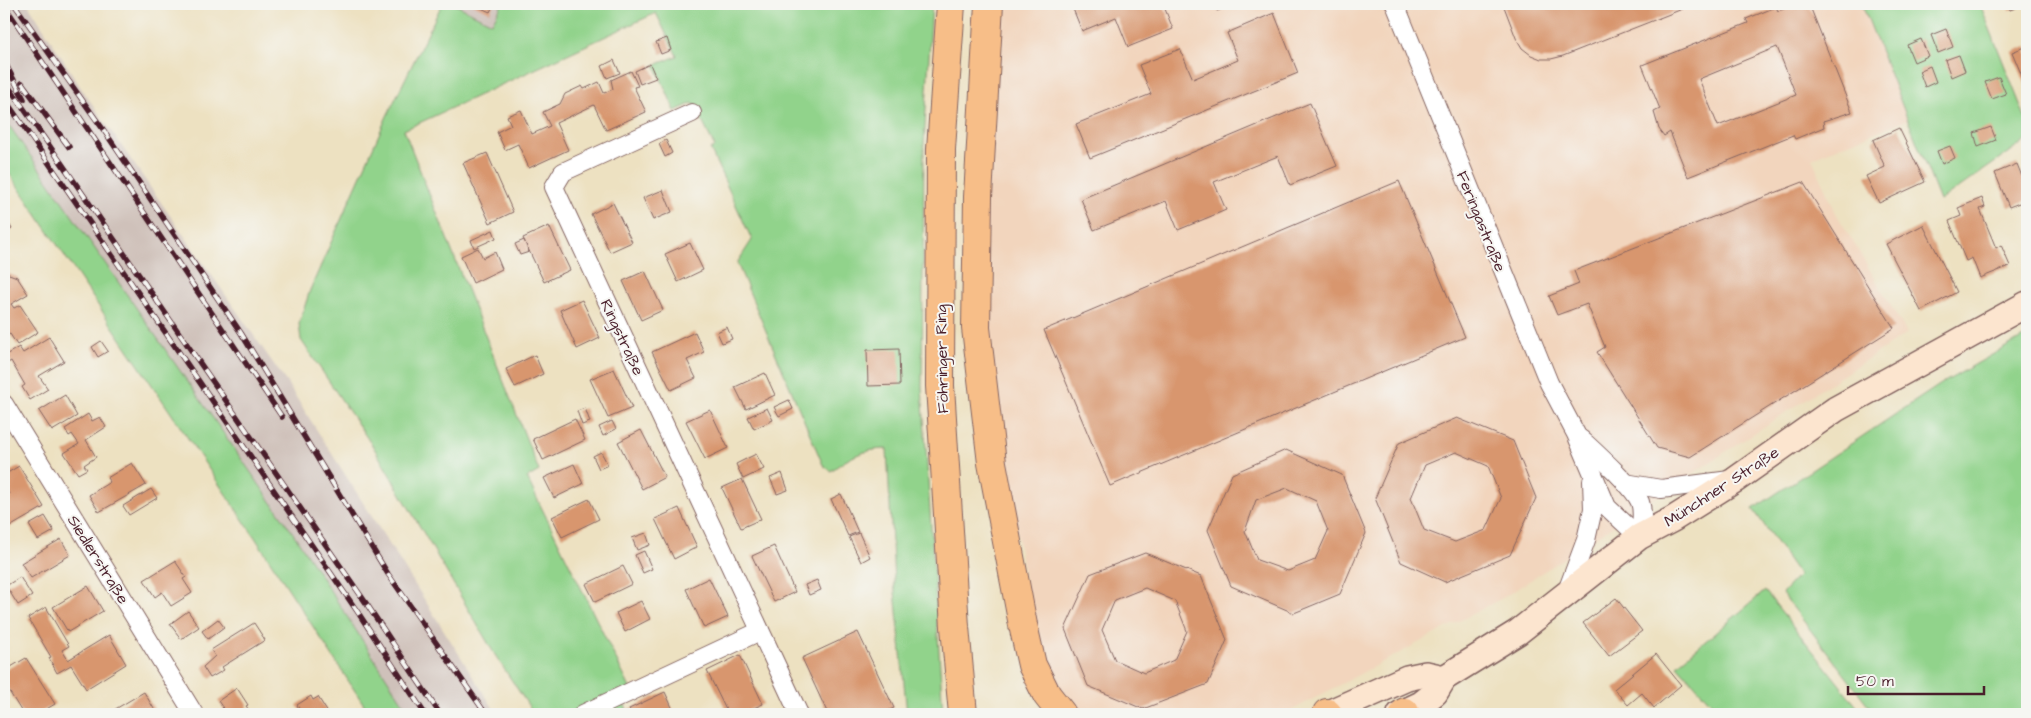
<svg xmlns="http://www.w3.org/2000/svg" width="2031" height="718" font-family="'Architects Daughter',sans-serif">
	<rect width="100%" height="100%" fill="#f6f6f2"/>
	<filter id="ink" filterUnits="userSpaceOnUse"><feTurbulence type="fractalNoise" baseFrequency=".02" numOctaves="2"/><feDisplacementMap in="SourceGraphic" scale="10" xChannelSelector="R" yChannelSelector="G"/><feConvolveMatrix kernelMatrix="1 2 1 2 8 2 1 2 1" color-interpolation-filters="sRGB"/></filter>
	<filter id="wash" filterUnits="userSpaceOnUse"><feTurbulence type="fractalNoise" baseFrequency=".0096" numOctaves="4" result="noise"/><feDisplacementMap in="SourceGraphic" scale="20" xChannelSelector="R" yChannelSelector="G"/><feGaussianBlur stdDeviation="1.12" result="paint"/><feColorMatrix in="noise" values="0 0 0 0 0 0 0 0 0 0 0 0 0 0 0 0 0 1.4 0 .05"/><feComposite in="paint" operator="in"/></filter>
	<g filter="url(#wash)">
		<rect width="100%" height="100%" fill="#ede1c1"/>
		<polygon fill="#f2d5bd" points="1004,4 1862,4 1908,119 1812,158 1836,213 1907,333 1506,596 1285,714 1069,714 1038,662 984,328 983,190"/>
		<g fill="#cfc1ba">
			<polygon points="4,4 28,4 81,88 287,383 497,714 410,714 293,533 4,118"/>
			<polygon points="454,4 502,4 492,23"/>
		</g>
		<g fill="#91d38b" stroke="#6e795b">
			<path d="M442 4H454L492 23 502 4H932L924 144 922 387 943 714H907L894 581 887 449C864 449 849 457 831 471L823 465 737 263 752 240 710 149 715 147 693 103 675 111 655 65 677 56 656 13 404 130 539 471 527 478 632 692 621 697 629 714H534L495 655 374 448 301 340 299 324 310 290 387 116Z"/>
			<polygon points="1862,4 1980,4 2027,122 2027,140 1940,201"/>
			<polygon points="4,118 293,533 410,714 370,714 252,533 4,166"/>
			<polygon points="2027,335 2027,714 1875,714 1782,593 1799,575 1753,509 1941,384"/>
			<polygon points="1765,591 1863,714 1721,714 1677,665"/>
		</g>
		<g id="blocks">
			<g fill="#d8966e" fill-rule="evenodd">
				<polygon points="472,4 494,4 490,12"/>
				<polygon points="1071,4 1163,4 1173,29 1128,47 1116,17 1082,31"/>
				<polygon points="1214,4 1236,4 1217,11"/>
				<polygon points="1503,4 1695,4 1563,56 1551,59 1541,59 1531,55 1522,48 1516,38"/>
				<path d="M1797 4H1809L1852 112 1823 121 1824 127 1795 139 1793 135 1688 177 1670 132 1664 136 1659 129 1654 112 1660 109 1642 65 1748 23 1746 19 1776 7 1778 11ZM1777 47 1796 95 1718 126 1699 79Z"/>
				<polygon points="2007,4 2027,4 2010,10"/>
				<polygon points="1274,13 1298,73 1090,158 1076,124 1151,94 1139,65 1180,49 1193,79 1238,60 1227,33"/>
				<polygon points="1946,29 1953,47 1938,53 1931,35"/>
				<polygon points="667,38 671,50 661,54 656,42"/>
				<polygon points="1921,39 1928,56 1914,62 1907,45"/>
				<polygon points="2027,46 2027,88 2012,52"/>
				<polygon points="1959,55 1965,71 1951,77 1945,60"/>
				<polygon points="614,60 620,73 607,78 602,66"/>
				<polygon points="650,64 656,78 640,84 635,71"/>
				<polygon points="1930,66 1936,82 1925,87 1919,71"/>
				<polygon points="631,71 638,86 634,87 646,112 606,130 594,105 556,123 568,150 529,168 518,144 505,150 497,132 511,125 507,116 521,110 532,134 550,126 543,112 560,104 565,94 582,86 584,89 599,82 604,93 613,89 611,80"/>
				<polygon points="1999,77 2006,94 1992,99 1985,82"/>
				<polygon points="1310,103 1337,166 1290,185 1278,156 1214,182 1226,210 1178,230 1166,201 1094,230 1081,199"/>
				<polygon points="1991,127 1996,140 1978,147 1974,133"/>
				<polygon points="1899,128 1925,182 1879,203 1866,176 1885,167 1873,140"/>
				<polygon points="666,140 672,153 665,157 659,144"/>
				<polygon points="1950,146 1955,158 1942,164 1937,151"/>
				<polygon points="487,153 513,212 490,223 463,163"/>
				<polygon points="2017,164 2027,189 2027,200 2009,207 1995,173"/>
				<polygon points="1399,181 1465,337 1110,486 1044,330"/>
				<polygon points="1803,182 1894,328 1690,457 1657,448 1597,352 1605,347 1587,304 1557,315 1549,296 1579,284 1574,271"/>
				<polygon points="663,190 672,212 653,220 643,198"/>
				<polygon points="1982,198 1985,207 1980,209 1996,248 2001,245 2010,266 1980,278 1972,258 1966,261 1949,221 1961,216 1958,208"/>
				<polygon points="613,203 632,242 610,252 591,214"/>
				<polygon points="4,215 12,229 4,234"/>
				<polygon points="1923,225 1957,292 1921,311 1886,244"/>
				<polygon points="549,226 570,270 544,282 523,238"/>
				<polygon points="493,230 496,238 474,248 471,240"/>
				<polygon points="524,240 529,252 520,255 515,244"/>
				<polygon points="690,243 703,270 678,282 665,254"/>
				<polygon points="478,248 483,258 495,252 502,269 473,283 461,256"/>
				<polygon points="645,271 663,310 641,320 623,281"/>
				<polygon points="9,274 17,277 28,294 11,304 14,308 20,305 38,332 17,345 10,334 4,337 4,277"/>
				<polygon points="582,300 600,338 577,349 560,310"/>
				<polygon points="727,327 732,339 722,343 717,332"/>
				<polygon points="695,332 704,352 687,360 696,378 671,390 652,352"/>
				<polygon points="49,337 64,361 39,376 48,389 30,400 22,387 25,385 11,361 6,364 4,356 19,347 23,353"/>
				<polygon points="101,341 108,351 98,357 92,347"/>
				<polygon points="899,349 900,385 868,386 867,350"/>
				<polygon points="535,355 543,374 515,387 506,369"/>
				<polygon points="614,369 632,408 608,418 590,379"/>
				<polygon points="765,373 775,395 746,409 735,387"/>
				<polygon points="65,395 77,416 52,431 39,411"/>
				<polygon points="789,400 793,409 779,416 774,407"/>
				<polygon points="585,408 590,422 582,425 577,411"/>
				<polygon points="767,408 773,420 754,429 748,417"/>
				<polygon points="710,410 728,448 705,459 686,421"/>
				<polygon points="88,414 92,421 100,417 106,427 86,440 96,457 84,465 87,469 78,474 64,453 79,444 72,434 69,436 65,429"/>
				<path d="M1457 418 1513 441 1536 498 1510 555 1445 582 1401 562 1375 498 1399 443ZM1456 452 1488 466 1501 498 1486 530 1455 542 1424 530 1411 498 1425 465Z"/>
				<polygon points="575,419 585,440 543,460 533,439"/>
				<polygon points="612,421 616,429 603,436 599,427"/>
				<polygon points="641,430 665,477 642,489 618,442"/>
				<path d="M1286 450 1342 475 1366 533 1340 594 1294 613 1231 586 1208 530 1232 474ZM1287 488 1316 501 1328 531 1315 560 1288 571 1257 560 1245 531 1256 500Z"/>
				<polygon points="601,452 608,465 599,469 593,456"/>
				<polygon points="756,454 764,469 743,479 736,464"/>
				<polygon points="132,463 146,485 99,512 89,495 110,482 107,478"/>
				<polygon points="574,464 583,484 554,498 544,478"/>
				<polygon points="19,466 44,507 8,528 6,526 4,527 4,497 9,494 4,485 4,475"/>
				<polygon points="782,473 788,490 777,494 770,478"/>
				<polygon points="742,479 761,519 741,528 722,488"/>
				<polygon points="151,489 157,498 129,515 123,506"/>
				<polygon points="841,494 858,532 848,536 831,499"/>
				<polygon points="589,499 599,519 562,537 552,517"/>
				<polygon points="679,508 697,547 674,559 655,519"/>
				<polygon points="45,516 54,531 38,540 29,525"/>
				<polygon points="646,533 650,545 637,550 632,538"/>
				<polygon points="859,533 870,557 861,562 849,537"/>
				<polygon points="61,539 70,555 31,578 21,563"/>
				<polygon points="774,546 795,592 774,602 752,556"/>
				<polygon points="644,551 652,569 643,573 635,555"/>
				<path d="M1145 553 1201 576 1227 640 1208 684 1143 709 1088 686 1065 629 1090 574ZM1145 588 1175 601 1187 631 1174 660 1144 673 1115 660 1102 630 1115 600Z"/>
				<polygon points="175,561 186,577 183,579 192,593 171,606 162,592 155,597 144,580"/>
				<polygon points="623,566 632,584 595,602 586,584"/>
				<polygon points="20,577 32,596 18,605 6,586"/>
				<polygon points="709,578 728,617 704,628 686,589"/>
				<polygon points="817,580 821,590 809,595 805,585"/>
				<polygon points="88,586 103,611 68,632 53,607"/>
				<polygon points="1616,598 1642,631 1609,656 1583,623"/>
				<polygon points="641,601 650,619 625,632 616,613"/>
				<polygon points="46,607 69,646 62,650 68,660 109,635 126,664 86,689 71,665 57,673 49,658 51,657 28,618"/>
				<polygon points="188,611 199,627 181,639 170,624"/>
				<polygon points="218,619 224,627 208,639 202,631"/>
				<polygon points="254,623 265,640 222,667 224,670 210,678 203,667 215,656 211,650"/>
				<polygon points="858,632 894,708 881,714 828,714 802,658"/>
				<polygon points="1656,654 1681,685 1654,708 1642,693 1628,705 1614,689"/>
				<polygon points="740,655 763,704 740,714 728,714 707,671"/>
				<polygon points="26,658 55,704 38,714 23,714 4,683 4,671"/>
				<polygon points="237,688 248,705 246,706 252,714 227,714 218,701"/>
				<polygon points="144,692 157,714 107,714"/>
				<polygon points="665,692 675,714 632,714 629,709"/>
				<polygon points="311,696 313,700 318,697 328,713 302,714 297,705"/>
			</g>
		</g>
	</g>
	<g filter="url(#ink)">
		<use href="#blocks" fill-opacity="0" stroke="#836360" stroke-width="1"/>
		<g fill="none" stroke-linecap="round" stroke-linejoin="round">
			<g stroke="#836360" stroke-width="20">
				<g id="street">
					<polyline points="1395,4 1549,383 1576,434 1607,507 1639,537"/>
					<polyline points="692,113 563,172 554,187 799,714"/>
					<polyline points="4,404 194,714"/>
					<path d="M1581 439C1595 452 1633 486 1640 502 1644 513 1641 526 1639 537"/>
					<polyline points="1625,483 1661,489 1730,480"/>
					<polyline points="1567,591 1586,540 1593,509 1592,481"/>
					<polyline points="583,714 760,631"/>
				</g>
			</g>
			<g stroke="#836360" stroke-width="28">
				<g id="secondary">
					<polyline points="1326,714 1407,678 1426,674 1444,678"/>
					<polyline points="1400,714 1421,704 1435,693 1444,678 1518,632 1639,537 1673,519 1735,480 1836,409 2027,304"/>
				</g>
			</g>
			<g stroke="#836360" stroke-width="30">
				<g id="highway">
					<polyline points="951,4 941,149 940,386 955,627 963,714"/>
					<polyline points="989,4 978,197 976,328 992,463 1023,625 1032,665 1047,695 1062,714"/>
					<polyline points="1327,713 1328,714"/>
					<polyline points="1404,714 1405,712"/>
				</g>
			</g>
			<use href="#street" stroke="#fff" stroke-width="18"/>
			<use href="#secondary" stroke="#fce5cf" stroke-width="25"/>
			<use href="#highway" stroke="#f7be88" stroke-width="28"/>
			<g stroke="#4a1f2b" stroke-width="5.5">
				<g id="rail">
					<polyline points="14,4 105,132 241,333 388,574 486,714"/>
					<polyline points="4,5 282,417"/>
					<polyline points="4,61 24,99"/>
					<polyline points="4,80 366,603 440,714"/>
					<polyline points="22,83 69,147"/>
					<polyline points="4,98 357,611 425,714"/>
				</g>
			</g>
			<use href="#rail" stroke="#f6f6f2" stroke-width="4" stroke-dasharray="11" stroke-linecap="butt"/>
		</g>
	</g>
	<g text-anchor="middle" stroke-width="4" stroke-linejoin="round" paint-order="stroke">
		<g font-size="16" fill="#4a1f2b" stroke="#f6f6f2">
			<text transform="translate(1482 221) rotate(68)" y="6">Feringastraße</text>
			<text transform="translate(623 337) rotate(65)" y="6">Ringstraße</text>
			<text transform="translate(941 359) rotate(-91)" y="6">Föhringer Ring</text>
			<text transform="translate(1721 486) rotate(-33)" y="6">Münchner Straße</text>
			<text transform="translate(99 559) rotate(58)" y="6">Siedlerstraße</text>
		</g>
	</g>
	<rect width="2031" height="718" fill="none" stroke="#f6f6f2" stroke-width="20"/>
	<path d="M1848 686v8h136v-8" fill="none" stroke="#4a1f2b" stroke-width="2.5"/>
	<text x="1856" y="686" font-size="15" fill="#4a1f2b" stroke="#f6f6f2" stroke-width="4" paint-order="stroke">50 m</text>
</svg>
